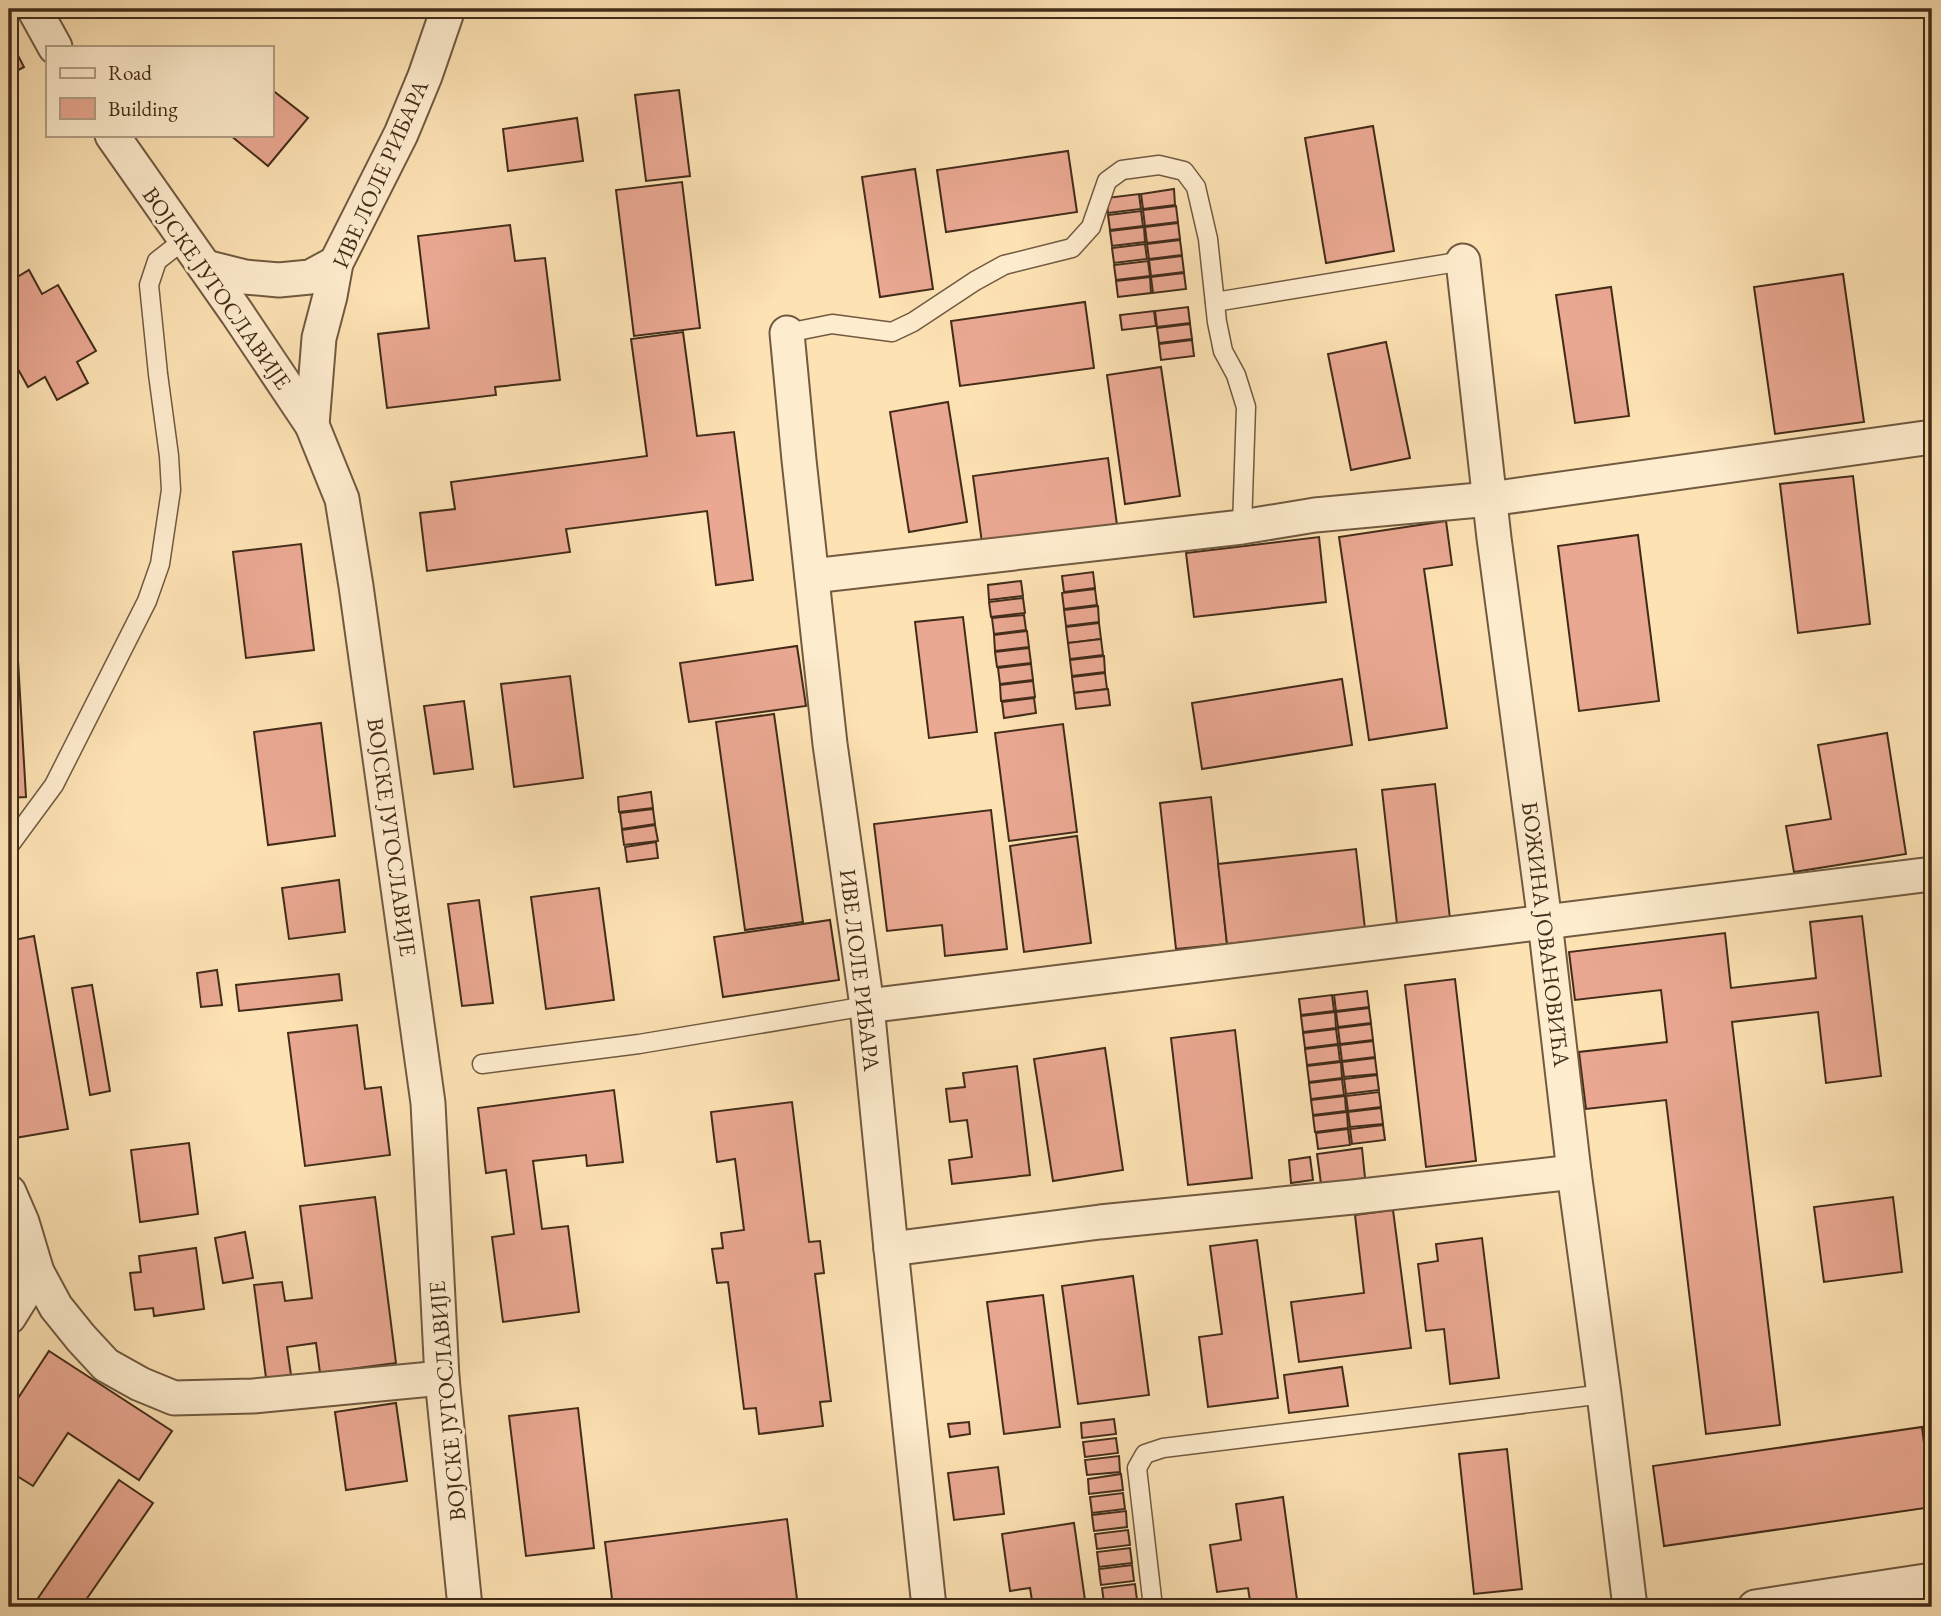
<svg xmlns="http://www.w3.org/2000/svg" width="1941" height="1616" font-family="'EB Garamond',serif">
	<rect width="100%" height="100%" fill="#fde2b4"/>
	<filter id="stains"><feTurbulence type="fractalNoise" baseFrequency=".00286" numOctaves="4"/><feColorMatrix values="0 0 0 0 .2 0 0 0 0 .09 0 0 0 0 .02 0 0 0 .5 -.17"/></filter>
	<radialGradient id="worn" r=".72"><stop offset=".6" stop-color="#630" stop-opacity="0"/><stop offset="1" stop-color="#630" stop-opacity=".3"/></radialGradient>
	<g fill="#eaa892" stroke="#422c19" stroke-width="2">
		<polygon points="9,38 24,67 9,75"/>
		<polygon points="271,89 308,118 268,166 230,135 271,135"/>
		<polygon points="679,90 690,176 646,181 635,95"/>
		<polygon points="577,118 583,161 508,171 503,129"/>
		<polygon points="1373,126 1394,251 1326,263 1305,138"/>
		<polygon points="1068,151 1077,212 946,232 937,170"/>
		<polygon points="915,169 933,289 880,297 862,177"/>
		<polygon points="682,182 700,328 634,336 616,190"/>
		<polygon points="1174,189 1175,205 1143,209 1141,194"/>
		<polygon points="1139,194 1141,209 1108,213 1106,198"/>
		<polygon points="1176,206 1178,222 1145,226 1143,210"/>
		<polygon points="1141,211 1143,226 1110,230 1108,215"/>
		<polygon points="1178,223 1180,239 1147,243 1145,227"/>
		<polygon points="510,225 515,261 545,258 560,380 495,387 496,395 387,408 378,334 429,328 418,236"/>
		<polygon points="1144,227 1145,242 1112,246 1110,231"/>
		<polygon points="1180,240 1182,255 1149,259 1147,244"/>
		<polygon points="1145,244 1147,259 1114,263 1112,248"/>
		<polygon points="1182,256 1184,272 1151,276 1149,260"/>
		<polygon points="1148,261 1150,276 1116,280 1114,265"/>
		<polygon points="29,270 42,294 58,285 96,351 77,362 88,383 57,400 45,377 28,387 9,353 9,282"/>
		<polygon points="1184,273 1186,289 1153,293 1151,277"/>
		<polygon points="1843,274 1864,422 1775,434 1754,287"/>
		<polygon points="1150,277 1151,293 1118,297 1116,281"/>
		<polygon points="1611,287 1629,416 1575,423 1556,295"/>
		<polygon points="1085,302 1094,368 960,386 951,321"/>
		<polygon points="1188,307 1190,323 1157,327 1155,311"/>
		<polygon points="1154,311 1156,326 1122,330 1120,315"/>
		<polygon points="1190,324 1192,339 1159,343 1157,328"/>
		<polygon points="683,332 697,436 734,432 753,580 716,585 707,511 566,529 570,552 427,571 420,513 455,509 451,482 647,456 631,339"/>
		<polygon points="1192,340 1194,356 1161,360 1159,344"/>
		<polygon points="1386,342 1410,458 1351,470 1328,354"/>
		<polygon points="1161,367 1180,496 1125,504 1107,375"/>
		<polygon points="948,402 967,522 909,532 890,412"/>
		<polygon points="1108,458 1117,525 982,543 973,476"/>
		<polygon points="1853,476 1870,624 1798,633 1780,484"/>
		<polygon points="1446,521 1452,565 1424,569 1447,728 1369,740 1339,537"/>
		<polygon points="1638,535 1659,701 1579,711 1558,546"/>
		<polygon points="1319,537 1326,602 1194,617 1186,553"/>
		<polygon points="301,544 314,650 246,658 233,552"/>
		<polygon points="1093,572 1095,588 1064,592 1062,576"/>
		<polygon points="1021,581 1023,596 989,600 988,585"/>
		<polygon points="1095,589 1097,605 1064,609 1062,593"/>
		<polygon points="1023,598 1025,613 991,617 989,602"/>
		<polygon points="1098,606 1099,622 1066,626 1064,610"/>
		<polygon points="15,609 26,797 9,798 9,610"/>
		<polygon points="1024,615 1026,630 994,634 992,618"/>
		<polygon points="963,617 977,732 929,738 915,622"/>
		<polygon points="1099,623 1101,639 1068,643 1066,627"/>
		<polygon points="1027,631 1029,647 995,651 994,635"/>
		<polygon points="1101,639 1103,655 1070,659 1068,643"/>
		<polygon points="797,646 806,706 689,722 680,663"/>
		<polygon points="1029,648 1031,663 997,667 995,652"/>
		<polygon points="1104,656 1105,672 1072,676 1070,660"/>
		<polygon points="1031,664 1033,680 1000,684 998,668"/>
		<polygon points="1105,673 1107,689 1074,693 1072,677"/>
		<polygon points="570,676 583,778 514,787 501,684"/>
		<polygon points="1342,679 1352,745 1202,769 1192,703"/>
		<polygon points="1033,681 1035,697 1001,701 1000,685"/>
		<polygon points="1108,689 1110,705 1076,709 1074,693"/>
		<polygon points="1034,698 1036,713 1004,718 1002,702"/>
		<polygon points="464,701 473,769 434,774 424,706"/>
		<polygon points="774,714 803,922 745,930 716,722"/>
		<polygon points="321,723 335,836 268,845 254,732"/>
		<polygon points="1063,724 1077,832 1009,841 995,733"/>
		<polygon points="1887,733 1906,854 1794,872 1786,826 1831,819 1818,745"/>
		<polygon points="1435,784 1450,919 1397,924 1382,790"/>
		<polygon points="651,792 653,808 619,812 618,797"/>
		<polygon points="1211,797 1227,944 1176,949 1160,803"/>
		<polygon points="653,809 655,824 622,829 620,813"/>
		<polygon points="991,810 1007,949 945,956 942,925 887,931 874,824"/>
		<polygon points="655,825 658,841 624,845 622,830"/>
		<polygon points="1077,836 1091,943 1024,952 1010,846"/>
		<polygon points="656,842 658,858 627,862 625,847"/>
		<polygon points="1356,849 1365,929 1227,944 1218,864"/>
		<polygon points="339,880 345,932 289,939 282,888"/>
		<polygon points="599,888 614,1000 546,1009 531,897"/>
		<polygon points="479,900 493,1003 462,1006 448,904"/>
		<polygon points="1862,916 1881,1076 1826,1083 1818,1012 1732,1022 1780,1425 1706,1434 1666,1100 1586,1109 1579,1052 1667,1042 1661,990 1575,1000 1569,952 1725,933 1731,988 1816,978 1810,922"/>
		<polygon points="830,920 839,980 723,997 714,937"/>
		<polygon points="34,936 68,1129 9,1139 9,941"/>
		<polygon points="217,970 222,1005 201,1007 197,973"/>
		<polygon points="339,974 342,1000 239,1011 236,985"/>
		<polygon points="1455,979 1476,1161 1426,1167 1405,985"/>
		<polygon points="92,985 110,1091 90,1095 72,988"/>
		<polygon points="1367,991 1369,1007 1336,1011 1334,995"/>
		<polygon points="1332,995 1334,1011 1301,1015 1299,999"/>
		<polygon points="1369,1008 1371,1023 1338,1027 1336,1012"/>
		<polygon points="1335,1012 1336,1028 1303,1032 1301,1016"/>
		<polygon points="1371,1024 1373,1040 1340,1044 1338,1028"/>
		<polygon points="357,1025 365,1089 381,1087 390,1155 305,1166 288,1033"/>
		<polygon points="1336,1029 1338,1044 1305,1048 1303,1033"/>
		<polygon points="1235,1030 1252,1178 1188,1185 1171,1038"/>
		<polygon points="1373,1041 1375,1057 1342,1061 1340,1045"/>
		<polygon points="1338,1045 1340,1061 1307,1065 1305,1049"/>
		<polygon points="1105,1048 1123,1170 1053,1181 1034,1059"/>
		<polygon points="1375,1058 1377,1074 1344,1077 1342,1062"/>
		<polygon points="1341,1062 1342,1078 1309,1082 1307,1066"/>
		<polygon points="1017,1066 1030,1175 952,1184 949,1160 972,1157 967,1120 950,1122 946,1089 965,1087 963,1073"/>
		<polygon points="1377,1075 1379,1090 1346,1094 1344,1079"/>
		<polygon points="1342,1079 1344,1095 1311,1099 1309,1083"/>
		<polygon points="614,1090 623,1162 587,1166 586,1155 533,1161 542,1229 568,1226 579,1312 503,1322 492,1237 514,1234 506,1170 486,1173 478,1108"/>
		<polygon points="1379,1092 1381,1107 1348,1111 1346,1096"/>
		<polygon points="1345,1096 1346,1111 1313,1115 1311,1100"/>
		<polygon points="792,1102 809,1242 820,1241 824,1273 815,1274 831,1401 820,1402 823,1426 759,1434 756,1408 744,1409 728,1282 717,1283 712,1249 723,1248 721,1233 744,1230 735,1159 717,1162 711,1112"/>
		<polygon points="1381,1108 1383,1124 1350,1127 1348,1112"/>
		<polygon points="1347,1112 1348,1128 1315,1132 1313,1116"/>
		<polygon points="1383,1125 1385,1140 1352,1144 1350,1129"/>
		<polygon points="1348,1129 1350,1145 1318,1149 1316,1133"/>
		<polygon points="189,1143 198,1214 140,1222 131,1150"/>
		<polygon points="1362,1148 1365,1178 1321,1184 1317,1154"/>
		<polygon points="1310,1157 1313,1180 1291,1183 1289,1160"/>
		<polygon points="375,1197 396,1363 320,1373 316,1343 287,1347 291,1375 266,1378 254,1285 282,1282 285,1301 312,1298 300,1206"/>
		<polygon points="1893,1197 1902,1272 1824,1282 1814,1207"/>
		<polygon points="1393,1210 1411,1348 1299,1362 1291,1302 1364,1293 1355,1215"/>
		<polygon points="245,1232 253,1278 223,1283 215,1238"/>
		<polygon points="1482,1238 1499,1378 1450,1384 1444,1329 1426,1331 1418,1264 1438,1261 1436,1244"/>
		<polygon points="1257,1240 1278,1398 1208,1407 1199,1337 1222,1334 1210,1246"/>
		<polygon points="196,1248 204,1309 154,1316 153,1308 135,1310 130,1273 141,1272 139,1256"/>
		<polygon points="1133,1276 1149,1395 1078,1404 1062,1286"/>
		<polygon points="1043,1295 1060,1427 1004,1434 987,1302"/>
		<polygon points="49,1351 172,1431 139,1480 68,1433 33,1486 9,1471 9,1412"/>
		<polygon points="1342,1367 1348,1406 1289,1413 1284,1375"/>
		<polygon points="396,1403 407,1481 346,1490 335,1412"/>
		<polygon points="578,1408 594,1548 526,1556 509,1416"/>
		<polygon points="1114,1419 1116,1434 1082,1438 1081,1423"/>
		<polygon points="969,1422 970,1434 950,1437 948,1424"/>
		<polygon points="1922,1427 1932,1507 1664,1546 1653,1466"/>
		<polygon points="1116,1438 1118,1453 1085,1457 1083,1442"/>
		<polygon points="1507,1449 1522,1589 1474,1594 1459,1454"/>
		<polygon points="1119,1456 1120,1472 1087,1475 1085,1460"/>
		<polygon points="998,1467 1004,1514 954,1520 948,1473"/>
		<polygon points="1121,1474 1123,1490 1089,1494 1088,1479"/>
		<polygon points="119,1480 153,1503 81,1607 32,1607"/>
		<polygon points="1123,1493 1125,1509 1092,1513 1090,1497"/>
		<polygon points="1283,1497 1298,1607 1251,1607 1248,1588 1217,1592 1210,1545 1241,1540 1236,1504"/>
		<polygon points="1126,1511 1127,1527 1094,1531 1092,1515"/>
		<polygon points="787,1519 798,1607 613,1607 605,1542"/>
		<polygon points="1074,1523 1086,1607 1033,1607 1030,1588 1010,1591 1002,1534"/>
		<polygon points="1128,1530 1130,1545 1097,1549 1095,1534"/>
		<polygon points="1130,1548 1132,1563 1099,1567 1097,1552"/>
		<polygon points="1132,1565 1134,1581 1101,1585 1099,1569"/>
		<polygon points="1135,1584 1137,1600 1104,1603 1102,1588"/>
		<polygon points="1137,1601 1137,1607 1104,1607 1104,1605"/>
	</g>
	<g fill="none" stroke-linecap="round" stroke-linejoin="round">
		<g stroke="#715a40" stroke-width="21">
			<g id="lane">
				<polyline points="1215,302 1463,261"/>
				<polyline points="787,333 832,324 892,332 913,322 975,281 1004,265 1072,248 1091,227 1107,181 1122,170 1159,165 1184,171 1196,187 1208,239 1217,322 1223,351 1236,375 1246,407 1242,527"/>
				<polyline points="9,846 54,785 147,601 160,564 171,490 169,456 158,374 149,285 157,261 185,239"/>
				<polyline points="482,1064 639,1044 867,1006"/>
				<polyline points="1153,1607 1137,1468 1145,1454 1163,1448 1604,1394"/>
			</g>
		</g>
		<g stroke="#715a40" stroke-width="37">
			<g id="street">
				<polyline points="34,9 55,47"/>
				<polyline points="112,135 237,313 312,425 342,499 356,586 428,1103 442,1378 465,1607"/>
				<polyline points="1463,261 1494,538 1545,922 1574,1172 1604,1394 1630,1607"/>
				<polyline points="205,267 245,277 279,280 310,277 336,263"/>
				<polyline points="787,333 799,460 830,744 867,1006 891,1249 929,1607"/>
				<polyline points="312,425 319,338 330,296 336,263 401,134 425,76 448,9"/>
				<polyline points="812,576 1242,527 1315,515 1490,499 1932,437"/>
				<polyline points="867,1006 1932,874"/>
				<polyline points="9,1192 22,1222 37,1272 56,1307 81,1338 106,1365 140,1384 174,1398 253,1396 442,1378"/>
				<polyline points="891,1249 1100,1222 1353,1197 1574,1172"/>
				<polyline points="9,1317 37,1272"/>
				<polyline points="1755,1607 1932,1580"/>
			</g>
		</g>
		<use href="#lane" stroke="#feecce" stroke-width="18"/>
		<use href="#street" stroke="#feecce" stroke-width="33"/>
	</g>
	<g text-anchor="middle" stroke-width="6" stroke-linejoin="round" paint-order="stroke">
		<g font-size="23" fill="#422c19" stroke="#feecce">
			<text transform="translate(380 174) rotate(-66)" y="8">ИВЕ ЛОЛЕ РИБАРА</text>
			<text transform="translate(217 288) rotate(55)" y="8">ВОЈСКЕ ЈУГОСЛАВИЈЕ</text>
			<text transform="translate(392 837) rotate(82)" y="8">ВОЈСКЕ ЈУГОСЛАВИЈЕ</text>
			<text transform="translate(1546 934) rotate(83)" y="8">БОЖИНА ЈОВАНОВИЋА</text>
			<text transform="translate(860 970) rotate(83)" y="8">ИВЕ ЛОЛЕ РИБАРА</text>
			<text transform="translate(447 1401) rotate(-95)" y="8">ВОЈСКЕ ЈУГОСЛАВИЈЕ</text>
		</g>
	</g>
	<rect width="1941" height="1616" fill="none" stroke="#fde2b4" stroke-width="35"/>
	<rect x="10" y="10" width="1920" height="1595" fill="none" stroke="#422c19" stroke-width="3.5"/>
	<rect x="18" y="18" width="1906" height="1581" fill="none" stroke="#422c19" stroke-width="2"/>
	<rect x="46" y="46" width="228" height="91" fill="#feecce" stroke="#b39f86" stroke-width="2"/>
	<rect x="60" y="68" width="35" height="10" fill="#feecce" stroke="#b39f86" stroke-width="2"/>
	<text x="108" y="80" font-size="21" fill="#422c19">Road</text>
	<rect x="60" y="98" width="35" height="21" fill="#eaa892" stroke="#b39f86" stroke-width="2"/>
	<text x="108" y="116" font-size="21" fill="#422c19">Building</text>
	<rect width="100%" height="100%" filter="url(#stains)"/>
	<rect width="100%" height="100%" fill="url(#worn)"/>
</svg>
